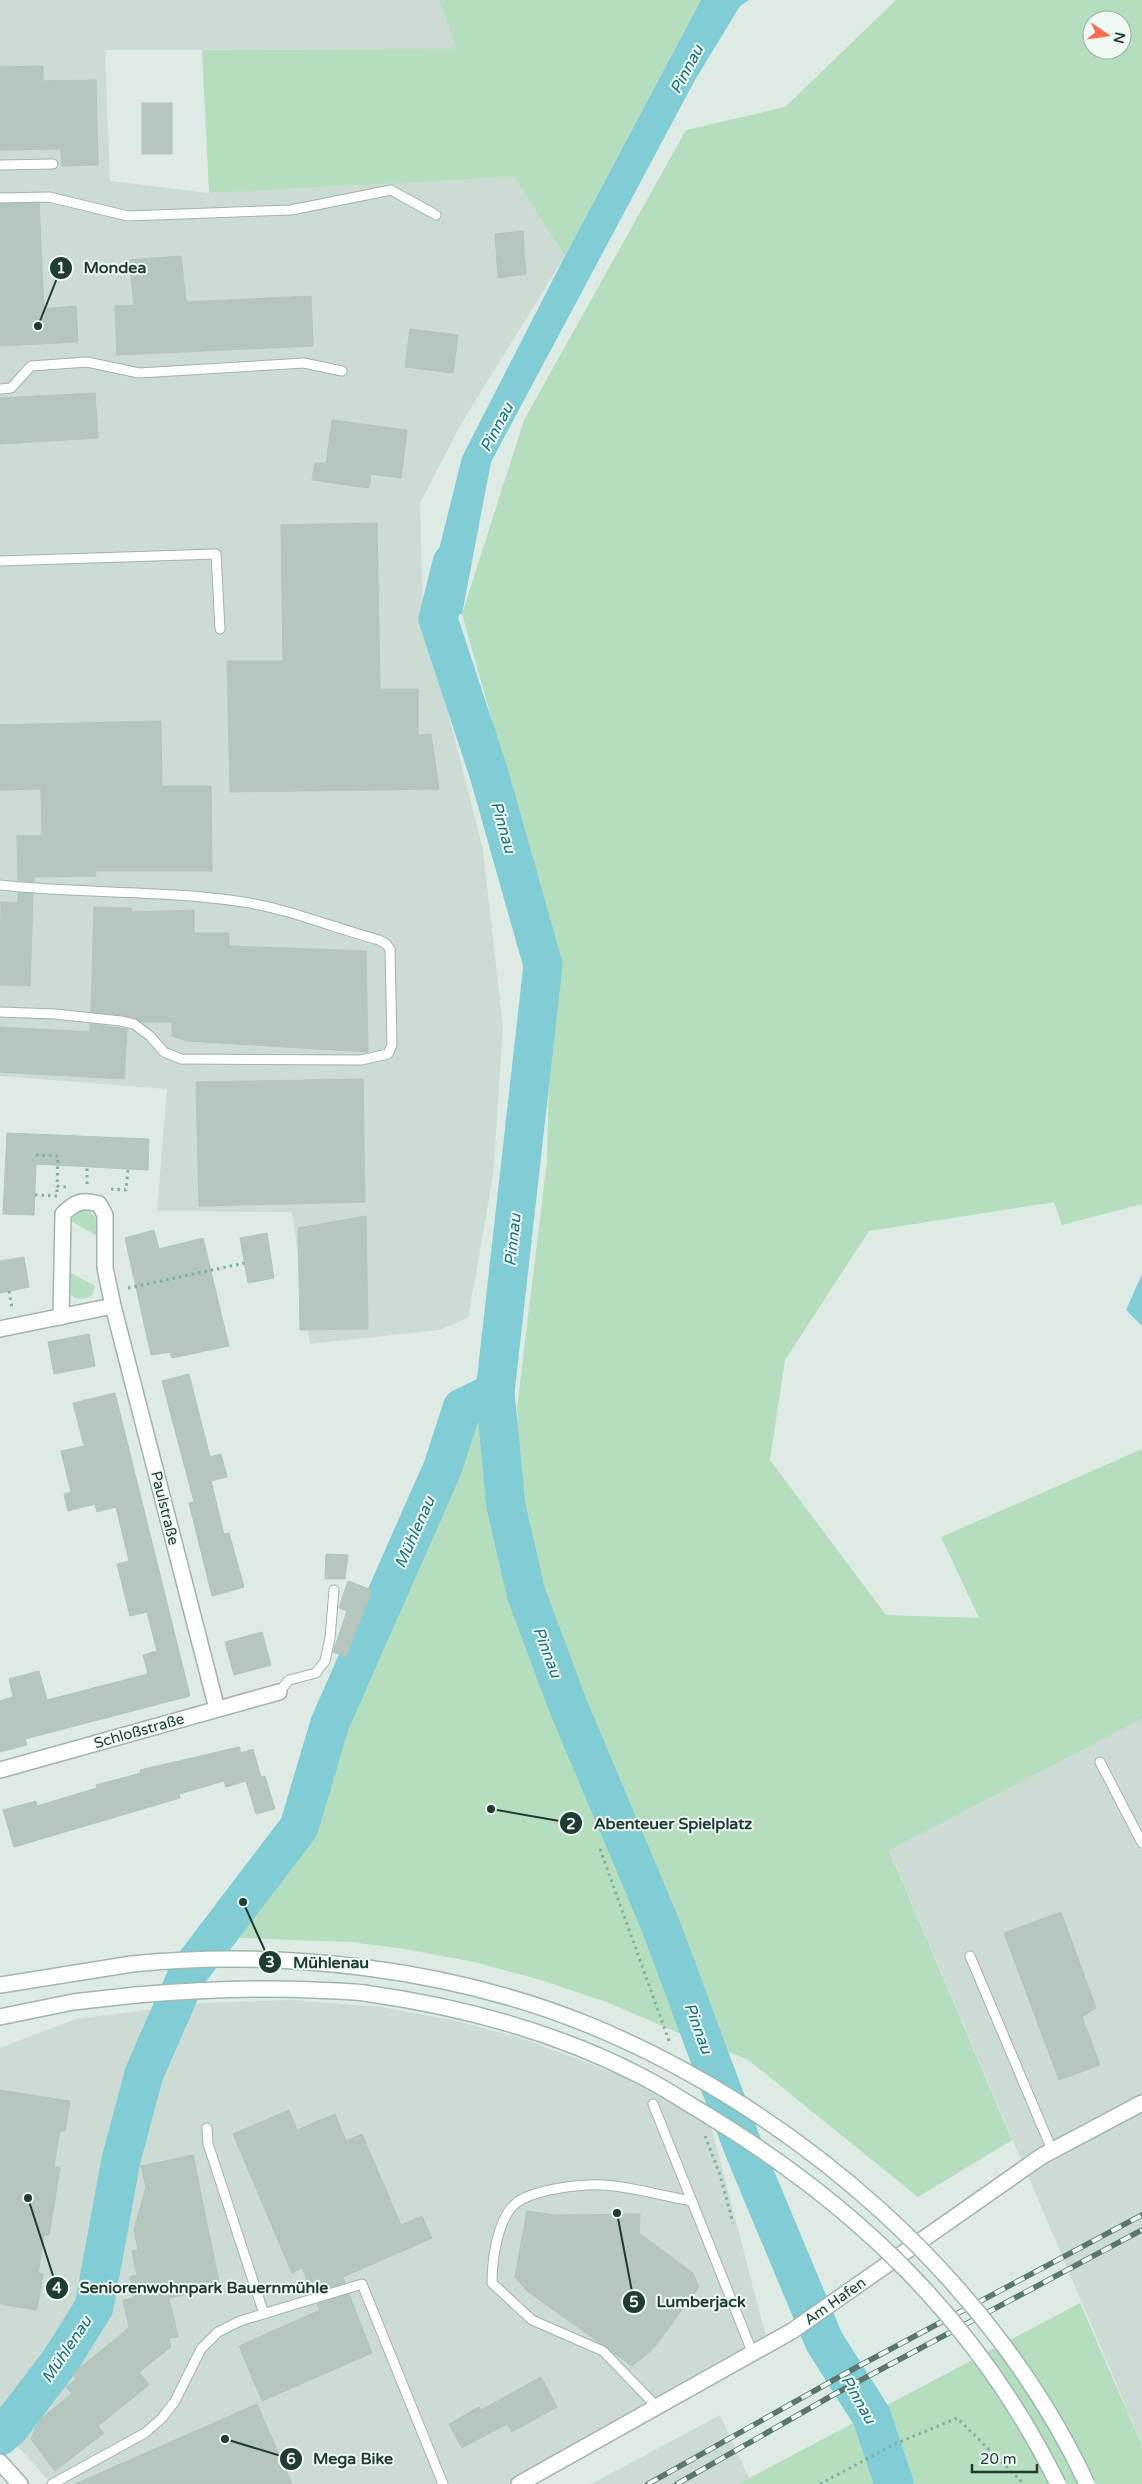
<svg xmlns="http://www.w3.org/2000/svg" width="1142" height="2484" font-family="'Varela Round',sans-serif">
	<rect width="100%" height="100%" fill="#deebe5"/>
	<g fill="#ccdbd4">
		<polygon points="0,0 439,0 457,49 105,50 110,181 209,193 514,177 565,256 461,424 420,503 423,614 483,850 503,1027 493,1176 468,1318 439,1330 310,1344 292,1212 157,1211 167,1089 0,1076"/>
		<polygon points="1142,1719 1142,2444 889,1849"/>
		<polygon points="292,2000 381,2007 452,2020 521,2038 623,2076 710,2122 768,2344 510,2484 52,2484 0,2427 0,2048 76,2019 202,2003"/>
		<polygon points="720,2415 749,2478 738,2484 591,2484"/>
	</g>
	<g fill="#b5debe" fill-rule="evenodd">
		<polygon points="439,0 701,0 565,256 514,177 209,193 202,50 457,49"/>
		<path d="M896 0H1142V1204L1062 1225 1054 1202 869 1231 785 1360 770 1460 886 1615 979 1618 941 1537 1142 1449V1719L889 1850 1012 2140 918 2197 747 2059 674 2031 609 2003 541 1980 474 1962 405 1949 351 1942 216 1937 299 1827 330 1723 443 1467 462 1408 495 1392 506 1506 525 1589 517 1408 547 1160 551 993 515 802 462 614 524 420 686 130 785 107ZM1092 20H1122V50H1092Z"/>
		<path d="M83 1209C97 1212 98 1222 97 1236L71 1221 76 1212Z"/>
		<polygon points="69,1272 95,1286 93,1294 86,1299 75,1298 69,1293"/>
		<polygon points="1080,2303 1142,2445 1142,2484 738,2484"/>
	</g>
	<g fill="#81cdd5">
		<polygon points="701,0 749,0 740,6 695,80 491,462 462,614 423,614 462,457 565,256"/>
		<polygon points="1142,1274 1142,1326 1126,1310"/>
	</g>
	<g fill="none" stroke-linecap="round" stroke-linejoin="round">
		<g stroke="#81cdd5" stroke-width="39">
			<polyline points="452,563 438,619 489,774 543,965 495,1392 506,1506 526,1593 568,1706 660,1924 743,2147 824,2341 872,2417 894,2484"/>
			<polyline points="0,2436 10,2427 61,2360 94,2307 121,2160 144,2074 188,1973 299,1827 330,1723 443,1467 462,1408 495,1392"/>
		</g>
	</g>
	<g fill="#b4c6be" stroke="#b0c5bb">
		<polygon points="43,66 43,81 96,80 98,165 62,166 61,149 0,150 0,67"/>
		<rect x="142" y="103" width="30" height="51"/>
		<polygon points="39,203 44,309 76,306 78,342 0,346 0,204"/>
		<polygon points="523,231 526,274 498,278 495,234"/>
		<polygon points="181,256 186,302 311,296 313,346 117,355 115,306 134,305 129,260"/>
		<polygon points="410,329 458,335 453,373 405,367"/>
		<polygon points="95,393 98,438 0,444 0,398"/>
		<polygon points="332,420 407,430 401,478 371,474 369,488 312,480 315,463 326,464"/>
		<polygon points="377,523 380,689 418,689 418,735 431,734 439,789 230,792 227,661 283,661 281,525"/>
		<polygon points="161,721 162,786 211,786 212,871 96,871 96,876 34,877 34,882 18,880 17,836 42,836 41,789 0,790 0,725"/>
		<polygon points="18,893 33,894 30,986 0,985 1,902 18,903"/>
		<polygon points="94,907 131,908 131,912 194,910 194,933 229,933 229,946 366,951 368,1052 187,1041 172,1036 172,1022 142,1022 122,1015 91,1012"/>
		<polygon points="90,1024 127,1029 124,1079 0,1072 0,1027 90,1032"/>
		<polygon points="363,1079 365,1202 199,1206 196,1082"/>
		<polygon points="7,1133 149,1139 148,1170 36,1164 34,1215 3,1214"/>
		<polygon points="366,1216 368,1329 300,1330 298,1228"/>
		<polygon points="154,1230 159,1249 203,1238 229,1346 172,1358 170,1352 151,1355 125,1238"/>
		<polygon points="267,1233 274,1278 248,1283 240,1238"/>
		<polygon points="24,1257 29,1287 0,1293 0,1261"/>
		<polygon points="89,1334 95,1366 54,1374 48,1342"/>
		<polygon points="189,1374 210,1457 221,1454 227,1477 211,1481 224,1534 229,1533 244,1587 212,1596 189,1503 194,1502 162,1381"/>
		<polygon points="115,1393 190,1696 25,1739 27,1745 0,1752 0,1701 13,1697 9,1679 39,1671 47,1700 148,1674 143,1655 157,1651 147,1612 130,1616 117,1564 129,1561 116,1507 97,1512 95,1504 68,1511 64,1494 71,1492 61,1451 84,1446 73,1403"/>
		<polygon points="326,1554 348,1555 345,1579 325,1579"/>
		<polygon points="348,1581 372,1590 346,1657 333,1652 347,1611 339,1608"/>
		<polygon points="262,1632 271,1665 234,1675 225,1642"/>
		<polygon points="239,1747 241,1753 253,1749 261,1777 265,1776 275,1809 256,1814 246,1781 226,1787 224,1781 179,1794 180,1798 14,1847 3,1810 36,1801 37,1806 97,1788 96,1785 141,1773 140,1770"/>
		<polygon points="1061,1912 1096,2008 1082,2017 1100,2065 1059,2080 1004,1933"/>
		<polygon points="0,2090 70,2101 65,2131 60,2131 54,2167 60,2168 49,2235 44,2235 38,2273 43,2274 37,2310 0,2304"/>
		<polygon points="289,2110 297,2130 335,2114 346,2141 362,2134 401,2225 422,2216 432,2238 343,2277 345,2283 312,2292 302,2268 292,2273 233,2134"/>
		<polygon points="193,2155 220,2287 169,2298 178,2337 169,2338 171,2347 139,2372 149,2385 98,2426 104,2433 55,2471 31,2439 39,2420 72,2394 66,2387 76,2379 72,2374 129,2328 123,2300 134,2298 130,2277 137,2275 132,2251 138,2250 134,2230 146,2187 141,2166"/>
		<polygon points="527,2211 553,2215 640,2214 639,2233 693,2273 699,2287 653,2349 632,2366 527,2291 515,2277"/>
		<polygon points="349,2294 372,2353 262,2401 239,2346 320,2310 317,2304"/>
		<polygon points="541,2377 557,2407 512,2432 507,2424 462,2448 449,2424 479,2407 481,2410"/>
		<polygon points="257,2404 292,2484 75,2484"/>
	</g>
	<g fill="none" stroke-linecap="round" stroke-linejoin="round">
		<g stroke="#a1b3ac" stroke-width="11">
			<g id="lane">
				<polyline points="0,165 53,164"/>
				<polyline points="0,198 49,197 128,216 291,210 391,190 436,215"/>
				<polyline points="0,389 11,388 31,366 87,362 139,373 304,363 342,371"/>
				<polyline points="0,561 216,554 220,629"/>
				<path d="M0 885C81 894 163 890 243 902 289 909 334 928 379 940L386 944 390 949 392 1045 388 1054 361 1060 181 1059 164 1052 150 1036 134 1024 121 1021 55 1014 0 1012"/>
				<polyline points="279,1692 289,1680 316,1673 325,1661 330,1638 334,1590"/>
				<polyline points="1100,1762 1142,1843"/>
				<polyline points="970,1956 1052,2150"/>
				<polyline points="653,2104 753,2354"/>
				<polyline points="207,2128 208,2144 264,2314"/>
				<path d="M658 2408 603 2351 532 2320 492 2283C492 2261 497 2220 515 2204 532 2189 582 2184 604 2185 633 2187 663 2196 692 2201"/>
				<polyline points="52,2484 145,2433 162,2418 175,2401 201,2349 218,2332 240,2321 362,2284 443,2484"/>
			</g>
		</g>
		<g stroke="#a1b3ac" stroke-width="18">
			<g id="street">
				<path d="M61 1317 63 1214C75 1202 82 1199 99 1204L105 1215V1268L113 1306"/>
				<polyline points="0,1329 113,1306 217,1709"/>
				<polyline points="0,1770 279,1692"/>
				<polyline points="0,2462 20,2484"/>
				<polyline points="519,2484 792,2331 1042,2156 1142,2103"/>
			</g>
		</g>
		<g stroke="#9cb8ac" stroke-width="18">
			<g id="secondary">
				<polyline points="0,1985 132,1964"/>
				<polyline points="0,2017 73,2002 136,1995"/>
			</g>
		</g>
		<g stroke="#7cb19e" stroke-width="3" stroke-dasharray="2.5 4" stroke-linecap="butt">
			<polyline points="36,1155 58,1156 57,1186 67,1187"/>
			<polyline points="87,1184 87,1167"/>
			<polyline points="111,1189 126,1190 128,1169"/>
			<polyline points="35,1195 57,1196 57,1186"/>
			<polyline points="128,1288 245,1263"/>
			<polyline points="9,1291 12,1308"/>
			<polyline points="600,1849 669,2041"/>
			<polyline points="705,2136 720,2175 733,2223"/>
			<polyline points="820,2484 895,2444 957,2418 1024,2484"/>
		</g>
		<use href="#lane" stroke="#fff" stroke-width="9"/>
		<use href="#street" stroke="#fff" stroke-width="15"/>
		<use href="#secondary" stroke="#fff" stroke-width="15"/>
		<g stroke="#58786e" stroke-width="5.5">
			<g id="rail">
				<polyline points="648,2484 857,2367 1142,2215"/>
				<polyline points="677,2484 833,2395 1142,2230"/>
			</g>
		</g>
		<use href="#rail" stroke="#eff8f3" stroke-width="4" stroke-dasharray="11" stroke-linecap="butt"/>
		<g stroke="#9cb8ac" stroke-width="18" stroke-linecap="butt">
			<g id="secondary-bridge">
				<path d="M132 1964C282 1949 449 1968 589 2025 796 2110 992 2280 1087 2484"/>
				<path d="M136 1995C195 1990 254 1987 314 1990 331 1991 348 1991 364 1993 457 2006 553 2031 637 2074 660 2085 682 2100 704 2113 858 2206 978 2322 1058 2484"/>
			</g>
		</g>
		<use href="#secondary-bridge" stroke="#fff" stroke-width="15"/>
	</g>
	<g text-anchor="middle" stroke-width="4" stroke-linejoin="round" paint-order="stroke">
		<g font-size="15" fill="#1e3c33" stroke="#eff8f3">
			<text transform="translate(165 1508) rotate(76)" y="5">Paulstraße</text>
			<text transform="translate(139 1731) rotate(-16)" y="5">Schloßstraße</text>
			<text transform="translate(835 2301) rotate(-35)" y="5">Am Hafen</text>
		</g>
		<g font-size="16" font-style="italic" fill="#14707c" stroke="#eff8f3">
			<text transform="translate(686 69) rotate(-62)" y="6">Pinnau</text>
			<text transform="translate(496 427) rotate(-62)" y="6">Pinnau</text>
			<text transform="translate(504 827) rotate(74)" y="6">Pinnau</text>
			<text transform="translate(512 1240) rotate(-84)" y="6">Pinnau</text>
			<text transform="translate(414 1532) rotate(-66)" y="6">Mühlenau</text>
			<text transform="translate(548 1652) rotate(69)" y="6">Pinnau</text>
			<text transform="translate(699 2028) rotate(70)" y="6">Pinnau</text>
			<text transform="translate(66 2349) rotate(-56)" y="6">Mühlenau</text>
			<text transform="translate(859 2399) rotate(60)" y="6">Pinnau</text>
		</g>
	</g>
	<path fill="none" stroke="#1e3c33" stroke-width="2" d="M38 326L61 268M491 1809L571 1823M243 1902L270 1962M28 2198L57 2288M617 2213L634 2302M225 2439L291 2459"/>
	<g fill="#1e3c33" stroke="#eff8f3" stroke-width="2">
		<circle cx="38" cy="326" r="5"/>
		<circle cx="491" cy="1809" r="5"/>
		<circle cx="243" cy="1902" r="5"/>
		<circle cx="28" cy="2198" r="5"/>
		<circle cx="617" cy="2213" r="5"/>
		<circle cx="225" cy="2439" r="5"/>
		<circle cx="61" cy="268" r="12"/>
		<circle cx="571" cy="1823" r="12"/>
		<circle cx="270" cy="1962" r="12"/>
		<circle cx="57" cy="2288" r="12"/>
		<circle cx="634" cy="2302" r="12"/>
		<circle cx="291" cy="2459" r="12"/>
	</g>
	<g font-size="15" text-anchor="middle" font-weight="bold" fill="#fff">
		<text x="61" y="273">1</text>
		<text x="571" y="1829">2</text>
		<text x="270" y="1967">3</text>
		<text x="57" y="2293">4</text>
		<text x="634" y="2307">5</text>
		<text x="291" y="2464">6</text>
	</g>
	<g font-size="16" text-anchor="middle" font-weight="bold" fill="#1e3c33" stroke="#eff8f3" stroke-width="4" stroke-linejoin="round" paint-order="stroke">
		<text x="115" y="273">Mondea</text>
		<text x="673" y="1829">Abenteuer Spielplatz</text>
		<text x="331" y="1968">Mühlenau</text>
		<text x="204" y="2293">Seniorenwohnpark Bauernmühle</text>
		<text x="701" y="2307">Lumberjack</text>
		<text x="353" y="2464">Mega Bike</text>
	</g>
	<g transform="translate(1107 35) rotate(103)"><circle r="24" fill="#eff8f3" stroke="#9bada6"/>
	<path d="M0-4L9 19L0 12L-9 19Z" fill="#fd6d4b"/>
	<text y="-8" font-size="14" font-weight="bold" text-anchor="middle" fill="#1e3c33">N</text>
	</g>
	<path d="M972 2464v8h65v-8" fill="none" stroke="#1e3c33" stroke-width="2.5"/>
	<text x="980" y="2464" font-size="15" fill="#1e3c33" stroke="#eff8f3" stroke-width="4" paint-order="stroke">20 m</text>
</svg>
